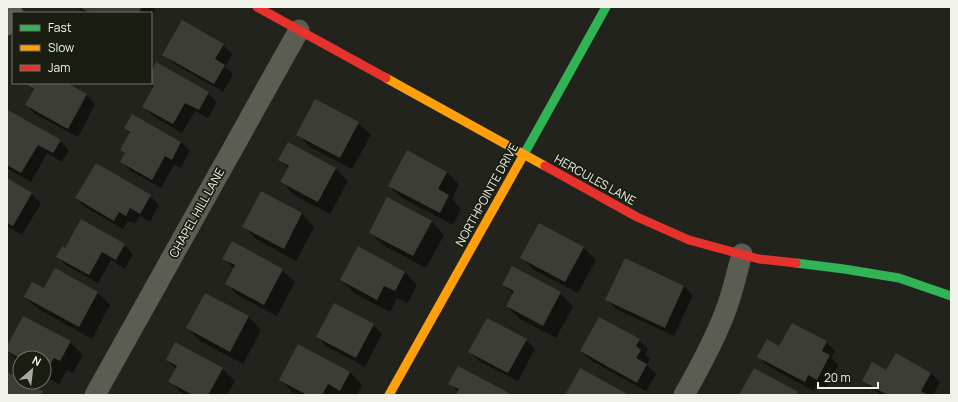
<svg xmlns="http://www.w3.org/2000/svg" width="958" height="402" font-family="Manrope,sans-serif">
	<rect width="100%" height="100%" fill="#22231d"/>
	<g fill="#0007">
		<polygon points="77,7 153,7 155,9 151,17 151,13 84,13"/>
		<polygon points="223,45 232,54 225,67 233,74 223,92 173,63 164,54"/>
		<polygon points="151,74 208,93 217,102 208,118 195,111 182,133 153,116 144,107 154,88 149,83 151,83"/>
		<polygon points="28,83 65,83 86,94 95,104 78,137 35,114 26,105 34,91 27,84"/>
		<polygon points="7,114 60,141 69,150 62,162 47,153 31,182 7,168"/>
		<polygon points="132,115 181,142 190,151 181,168 174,165 161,188 131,171 122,162 126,154 121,150 130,134 125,128"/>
		<polygon points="358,123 371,135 352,169 310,147 298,134"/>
		<polygon points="280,160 335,168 348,181 330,214 294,195 282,182 289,169"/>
		<polygon points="96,164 150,196 159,205 150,222 140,216 135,224 128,221 123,229 85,207 76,198"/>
		<polygon points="447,172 459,185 452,199 461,209 453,225 402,198 389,186"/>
		<polygon points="7,179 32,194 41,203 22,235 7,226"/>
		<polygon points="261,193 302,214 314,227 296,261 256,239 243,226"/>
		<polygon points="388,199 432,222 444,235 426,268 383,245 370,232"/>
		<polygon points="124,245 133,254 125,269 111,260 98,283 66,265 57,256 65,249"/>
		<polygon points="583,247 596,260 578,293 534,270 522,258"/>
		<polygon points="224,258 282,270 295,282 277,316 239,296 226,283 234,269"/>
		<polygon points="626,259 684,286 693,295 674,336 616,309 607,300"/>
		<polygon points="56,270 98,293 110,305 92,339 38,309 25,297 44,290"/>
		<polygon points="405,272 417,285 408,303 397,298 390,312 354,293 341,280"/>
		<polygon points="504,285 560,293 573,306 556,338 520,319 507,306 513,294"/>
		<polygon points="206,294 249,317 261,330 243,364 200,341 188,328"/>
		<polygon points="373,325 382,334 365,367 326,346 317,337"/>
		<polygon points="526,340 535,349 518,381 479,361 470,352"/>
		<polygon points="639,340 648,349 645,355 650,359 647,365 656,374 646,391 590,360 581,351"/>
		<polygon points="70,342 83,355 73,373 67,370 59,384 44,376 44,358 20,358 20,363 7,351 7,348"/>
		<polygon points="826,342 835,351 831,358 838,365 826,388 817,384 814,391 768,366 759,357 780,347"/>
		<polygon points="896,354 931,373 940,382 933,395 882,395 872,389 863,380 887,371"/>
		<polygon points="167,360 222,368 235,381 227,395 184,395 169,381 176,369"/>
		<polygon points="350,372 362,385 357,395 297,395 293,393 280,380"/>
		<polygon points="450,383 508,394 509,395 457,395 458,392"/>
	</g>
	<g fill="#3c3e36">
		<polygon points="79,7 142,7 139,13 90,13"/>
		<polygon points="182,20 224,44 215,59 225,65 214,84 162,55"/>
		<polygon points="156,62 209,92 199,110 185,103 173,124 142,107 154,86 149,83 151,83 151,72"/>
		<polygon points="26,83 67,83 87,94 68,129 25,105 34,89 26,84"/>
		<polygon points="315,99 359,122 340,158 296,135"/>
		<polygon points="8,110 61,140 53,153 38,145 21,173 7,165 7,112"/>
		<polygon points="132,114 181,142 172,160 165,156 152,180 120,162 125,153 120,150 130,132 124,128"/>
		<polygon points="288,142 336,168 318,202 280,182 289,166 278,160"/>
		<polygon points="407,150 447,172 438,189 449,195 440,213 388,186"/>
		<polygon points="96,163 151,195 140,214 130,208 126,216 119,212 114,221 75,198"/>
		<polygon points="7,178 32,193 13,226 7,223"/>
		<polygon points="261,191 302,213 284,249 242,227"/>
		<polygon points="387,197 432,221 413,256 369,233"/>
		<polygon points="81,219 125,244 116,260 102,252 89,275 56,257 62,246 65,248"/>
		<polygon points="539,223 584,247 565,282 520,258"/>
		<polygon points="232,241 283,269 264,305 225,284 235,265 222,259"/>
		<polygon points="358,246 405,272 395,291 384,286 377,300 340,280"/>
		<polygon points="625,258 684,286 665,328 605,300"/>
		<polygon points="512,266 561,292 543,326 506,306 514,291 502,285"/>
		<polygon points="55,268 98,292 79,327 24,297 32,282 44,288"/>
		<polygon points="205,293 249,316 230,352 186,328"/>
		<polygon points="334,303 374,324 356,358 316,337"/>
		<polygon points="23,316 71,341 60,361 54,358 46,372 44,371 44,358 20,358 7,351 7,346"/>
		<polygon points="599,317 640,339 636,346 641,350 636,358 647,364 637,383 580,351"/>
		<polygon points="487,318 527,339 508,373 468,352"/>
		<polygon points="792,323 827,341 822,351 830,355 817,380 808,375 805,382 757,357 767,339 779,346"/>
		<polygon points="175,342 223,368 208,395 193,395 168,382 177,366 166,360"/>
		<polygon points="298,344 350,372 340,391 328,384 322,395 307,395 279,380"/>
		<polygon points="896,353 931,373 921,391 928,395 888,395 862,381 872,362 886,370"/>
		<polygon points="458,366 509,393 508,395 456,395 459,389 448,384"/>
		<polygon points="580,368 629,395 565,395"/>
		<polygon points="754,368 798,392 796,395 739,395"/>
		<polygon points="7,372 20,379 20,382 26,382 43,391 41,395 7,395"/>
	</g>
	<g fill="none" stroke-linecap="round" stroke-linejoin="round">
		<g stroke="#5b5d53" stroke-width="21">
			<polyline points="7,25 13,14"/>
			<polyline points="95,395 299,30"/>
			<path d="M684 395C700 367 716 338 727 307 733 290 737 272 742 254"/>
		</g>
		<g stroke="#30b455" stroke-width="9">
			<polyline points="523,156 606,7"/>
			<polyline points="796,263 844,269 899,278 951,296"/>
		</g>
		<g stroke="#ff9f0a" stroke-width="9">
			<polyline points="386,78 545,166"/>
			<polyline points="389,395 523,156"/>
		</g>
		<g stroke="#e5322d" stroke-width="9">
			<polyline points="257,7 386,78"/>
			<polyline points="545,166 637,217 689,240 759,259 796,263"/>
		</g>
	</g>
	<g text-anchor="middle" stroke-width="3.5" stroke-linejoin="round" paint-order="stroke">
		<g font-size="12" fill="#f1f3eb" stroke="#1a1d11">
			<text transform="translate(595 180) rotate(29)" y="4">HERCULES LANE</text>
			<text transform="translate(487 195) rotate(-61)" y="4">NORTHPOINTE DRIVE</text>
			<text transform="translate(197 213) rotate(-61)" y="4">CHAPEL HILL LANE</text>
		</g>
	</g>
	<rect width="958" height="402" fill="none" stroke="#f1f3eb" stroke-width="16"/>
	<rect x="12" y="12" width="140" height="72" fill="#1a1d11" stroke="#707368"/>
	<rect x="20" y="25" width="20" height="6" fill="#30b455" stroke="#707368"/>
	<text x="48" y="32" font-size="12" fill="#f1f3eb">Fast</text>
	<rect x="20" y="45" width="20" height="6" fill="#ff9f0a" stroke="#707368"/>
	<text x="48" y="52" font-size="12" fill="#f1f3eb">Slow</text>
	<rect x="20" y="65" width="20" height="6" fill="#e5322d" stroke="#707368"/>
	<text x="48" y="72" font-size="12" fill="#f1f3eb">Jam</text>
	<g transform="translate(32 370) rotate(28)"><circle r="19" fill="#1a1d11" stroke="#707368"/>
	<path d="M0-3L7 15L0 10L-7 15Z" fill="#a9aaa3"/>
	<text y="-6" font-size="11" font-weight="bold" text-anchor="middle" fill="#f1f3eb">N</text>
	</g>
	<path d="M818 382v6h60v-6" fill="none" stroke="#f1f3eb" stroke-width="2"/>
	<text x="824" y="382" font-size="12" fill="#f1f3eb" stroke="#1a1d11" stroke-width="3" paint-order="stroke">20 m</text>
</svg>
